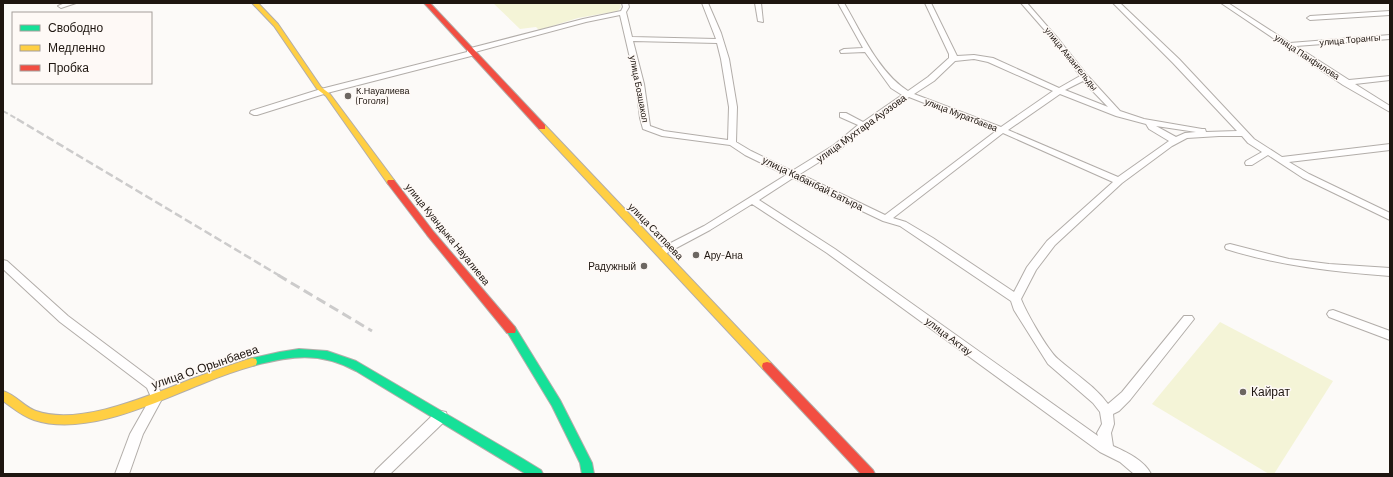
<svg xmlns="http://www.w3.org/2000/svg" width="1393" height="477" font-family="Barlow,sans-serif">
	<rect width="100%" height="100%" fill="#fcfaf8"/>
	<g fill="#f4f4d7">
		<polygon points="493,3 620,3 621,7 618,11 578,18 539,30 536,27 520,29"/>
		<polygon points="1220,322 1333,381 1274,474 1269,474 1152,404"/>
	</g>
	<g fill="none" stroke-linecap="round" stroke-linejoin="round">
		<g stroke="#b2ada9" stroke-width="2">
			<g id="street">
				<polygon points="65,3 76,3 61,8 58,6"/>
				<path d="M622 3H628L629 7 626 12 632 37 716 39 702 3H708L721 33 729 59 737 107 736 142 751 151 792 171 834 145 858 125 840 117V113H846L863 122 902 95 891 88 865 52 841 53 840 51 844 49 863 48 838 3H844C861 32 879 73 908 91L928 77 949 58V54L925 3H931L957 56 974 55 993 58 1059 88 1080 76 1056 43 1021 3H1027L1060 41 1087 75 1120 111 1144 119 1202 129H1205L1206 132 1237 131 1173 63 1113 3H1120L1179 59 1254 139 1282 157 1390 144V150L1289 162 1309 174 1390 213V220L1303 178 1268 155 1252 165H1246L1245 163 1246 161 1262 152 1248 143 1242 136H1219L1187 138 1172 146 1122 183 1055 245 1036 270 1021 299C1026 312 1048 351 1058 359 1075 374 1095 386 1108 404L1122 392 1184 316H1192L1194 319 1130 400 1119 411 1113 414 1114 424 1111 433 1113 446C1126 452 1144 460 1151 474H1134L1120 462 1100 452 827 253 752 204 710 230 665 254H657L656 252 657 250 704 226 786 175 745 155 730 145 662 136 643 129 640 118 636 84 620 15 586 22 475 52V55L327 93 257 115H254L250 113 251 111 321 89 467 52V49L583 19 621 11 623 7ZM633 41 717 43 721 59 729 107 728 140 664 131 650 126 644 84ZM974 59 988 62 1053 91 1001 127 914 94 934 81 955 61ZM1083 81 1108 107 1065 90ZM1060 94 1116 116 1146 124 1149 129 1169 141 1118 177 1008 130ZM909 97 996 131 885 215 800 174 840 149 877 119ZM1156 126 1196 132 1185 133 1176 137ZM1003 133 1113 182 1047 241 1027 267 1014 292 933 238 906 222 893 218ZM793 178 883 221 900 226 1011 301 1014 310 1048 364 1093 403 1100 412 1102 424 1097 433 1098 436 835 249 759 200Z"/>
				<polygon points="755,3 761,3 763,22 758,21"/>
				<polygon points="1221,3 1228,3 1290,43 1390,35 1390,39 1296,46 1349,80 1390,76 1390,80 1355,84 1390,106 1390,112 1343,85"/>
				<polygon points="1390,11 1390,15 1310,20 1307,18 1310,16"/>
				<path d="M1230 244 1289 259 1329 264 1390 268V276C1334 272 1280 266 1226 249L1225 247 1226 245Z"/>
				<polygon points="3,260 7,261 68,316 156,382 163,397 143,434 129,474 115,474 130,434 151,397 147,388 60,322 3,269"/>
				<polygon points="1333,310 1390,331 1390,340 1329,317 1327,314 1329,311"/>
				<polygon points="441,411 446,412 447,416 446,420 390,474 374,474 376,470 436,412"/>
			</g>
		</g>
		<g stroke="#b2ada9" stroke-width="2">
			<g id="fast">
				<polygon points="511,326 515,327 560,400 592,463 594,474 582,474 580,463 552,406 506,330 507,327"/>
				<path d="M299 349 327 351 356 361 523 459 541 470 543 474H526L356 371C319 351 291 356 252 366L248 365 247 362 248 359 280 352Z"/>
			</g>
		</g>
		<g stroke="#b2ada9" stroke-width="2">
			<g id="slow">
				<polygon points="252,3 258,3 278,24 321,87 330,94 394,180 395,182 394,184 388,184 326,96 317,89 274,26"/>
				<polygon points="539,125 545,125 771,363 772,366 771,369 767,370 763,369 539,129"/>
				<path d="M252 358 256 359 257 362 256 365C238 370 221 376 204 383 156 402 86 437 34 420 22 416 13 408 3 401V391C16 395 24 407 36 411 82 427 154 393 197 377 215 370 234 364 252 358Z"/>
			</g>
		</g>
		<g stroke="#b2ada9" stroke-width="2">
			<g id="jam">
				<polygon points="424,3 430,3 545,125 545,129 539,129"/>
				<polygon points="388,180 394,180 433,231 515,327 516,330 515,333 507,333 427,235 388,184 387,182"/>
				<polygon points="767,362 771,363 873,470 875,474 861,474 763,369 762,366 763,363"/>
			</g>
		</g>
		<use href="#street" fill="#fffefe" fill-rule="evenodd"/>
		<use href="#fast" fill="#16e098" fill-rule="evenodd"/>
		<use href="#slow" fill="#ffcf43" fill-rule="evenodd"/>
		<use href="#jam" fill="#f24e42" fill-rule="evenodd"/>
		<polyline stroke="#cccbcb" stroke-width="2" stroke-dasharray="5.5 3" stroke-linecap="butt" points="3,111 19,120"/>
		<polyline stroke="#cccbcb" stroke-width="2.5" stroke-dasharray="8 3.5" stroke-linecap="butt" points="17,119 280,276"/>
		<polyline stroke="#cccbcb" stroke-width="3" stroke-dasharray="10 5" stroke-linecap="butt" points="278,275 372,331"/>
	</g>
	<g fill="#6c6661" stroke="#fef9f6" stroke-width="1.5">
		<circle cx="348" cy="96" r="4"/>
		<circle cx="696" cy="255" r="4"/>
		<circle cx="644" cy="266" r="4"/>
		<circle cx="1243" cy="392" r="4"/>
	</g>
	<g text-anchor="middle" stroke-width="3" stroke-linejoin="round" paint-order="stroke">
		<g font-size="9" fill="#1e1610" stroke="#fef9f6">
			<text transform="translate(1350 40) rotate(-5)" y="3">улица Торангы</text>
			<text transform="translate(1307 57) rotate(33)" y="3">улица Панфилова</text>
			<text transform="translate(1071 59) rotate(51)" y="3">улица Амангельды</text>
			<text transform="translate(639 89) rotate(79)" y="3">улица Бозшакол</text>
			<text transform="translate(961 115) rotate(21)" y="3">улица Муратбаева</text>
		</g>
		<g font-size="9" fill="#1e1610" stroke="#fef9f6" text-anchor="start">
			<text x="356" y="94">К.Науалиева<tspan x="356" dy="10">(Гоголя)</tspan></text>
		</g>
		<g font-size="10" fill="#1e1610" stroke="#fef9f6">
			<text transform="translate(861 128) rotate(-36)" y="4">улица Мухтара Ауэзова</text>
			<text transform="translate(813 183) rotate(26)" y="4">улица Кабанбай Батыра</text>
			<text transform="translate(656 231) rotate(46)" y="4">улица Сатпаева</text>
			<text transform="translate(448 234) rotate(51)" y="4">улица Куандыка Науалиева</text>
			<text transform="translate(949 336) rotate(37)" y="4">улица Актау</text>
		</g>
		<g font-size="10" fill="#1e1610" stroke="#fef9f6" text-anchor="start">
			<text x="704" y="259">Ару-Ана</text>
			<text x="636" y="270" text-anchor="end">Радужный</text>
		</g>
		<g font-size="12" fill="#1e1610" stroke="#fef9f6">
			<text transform="translate(205 367) rotate(-19)" y="4">улица О.Орынбаева</text>
		</g>
		<g font-size="12" fill="#1e1610" stroke="#fef9f6" text-anchor="start">
			<text x="1251" y="396">Кайрат</text>
		</g>
	</g>
	<rect width="1393" height="477" fill="none" stroke="#1e1610" stroke-width="8"/>
	<rect x="12" y="12" width="140" height="72" fill="#fef9f6" stroke="#a49e9a"/>
	<rect x="20" y="25" width="20" height="6" fill="#16e098" stroke="#a49e9a"/>
	<text x="48" y="32" font-size="12" fill="#1e1610">Свободно</text>
	<rect x="20" y="45" width="20" height="6" fill="#ffcf43" stroke="#a49e9a"/>
	<text x="48" y="52" font-size="12" fill="#1e1610">Медленно</text>
	<rect x="20" y="65" width="20" height="6" fill="#f24e42" stroke="#a49e9a"/>
	<text x="48" y="72" font-size="12" fill="#1e1610">Пробка</text>
</svg>
